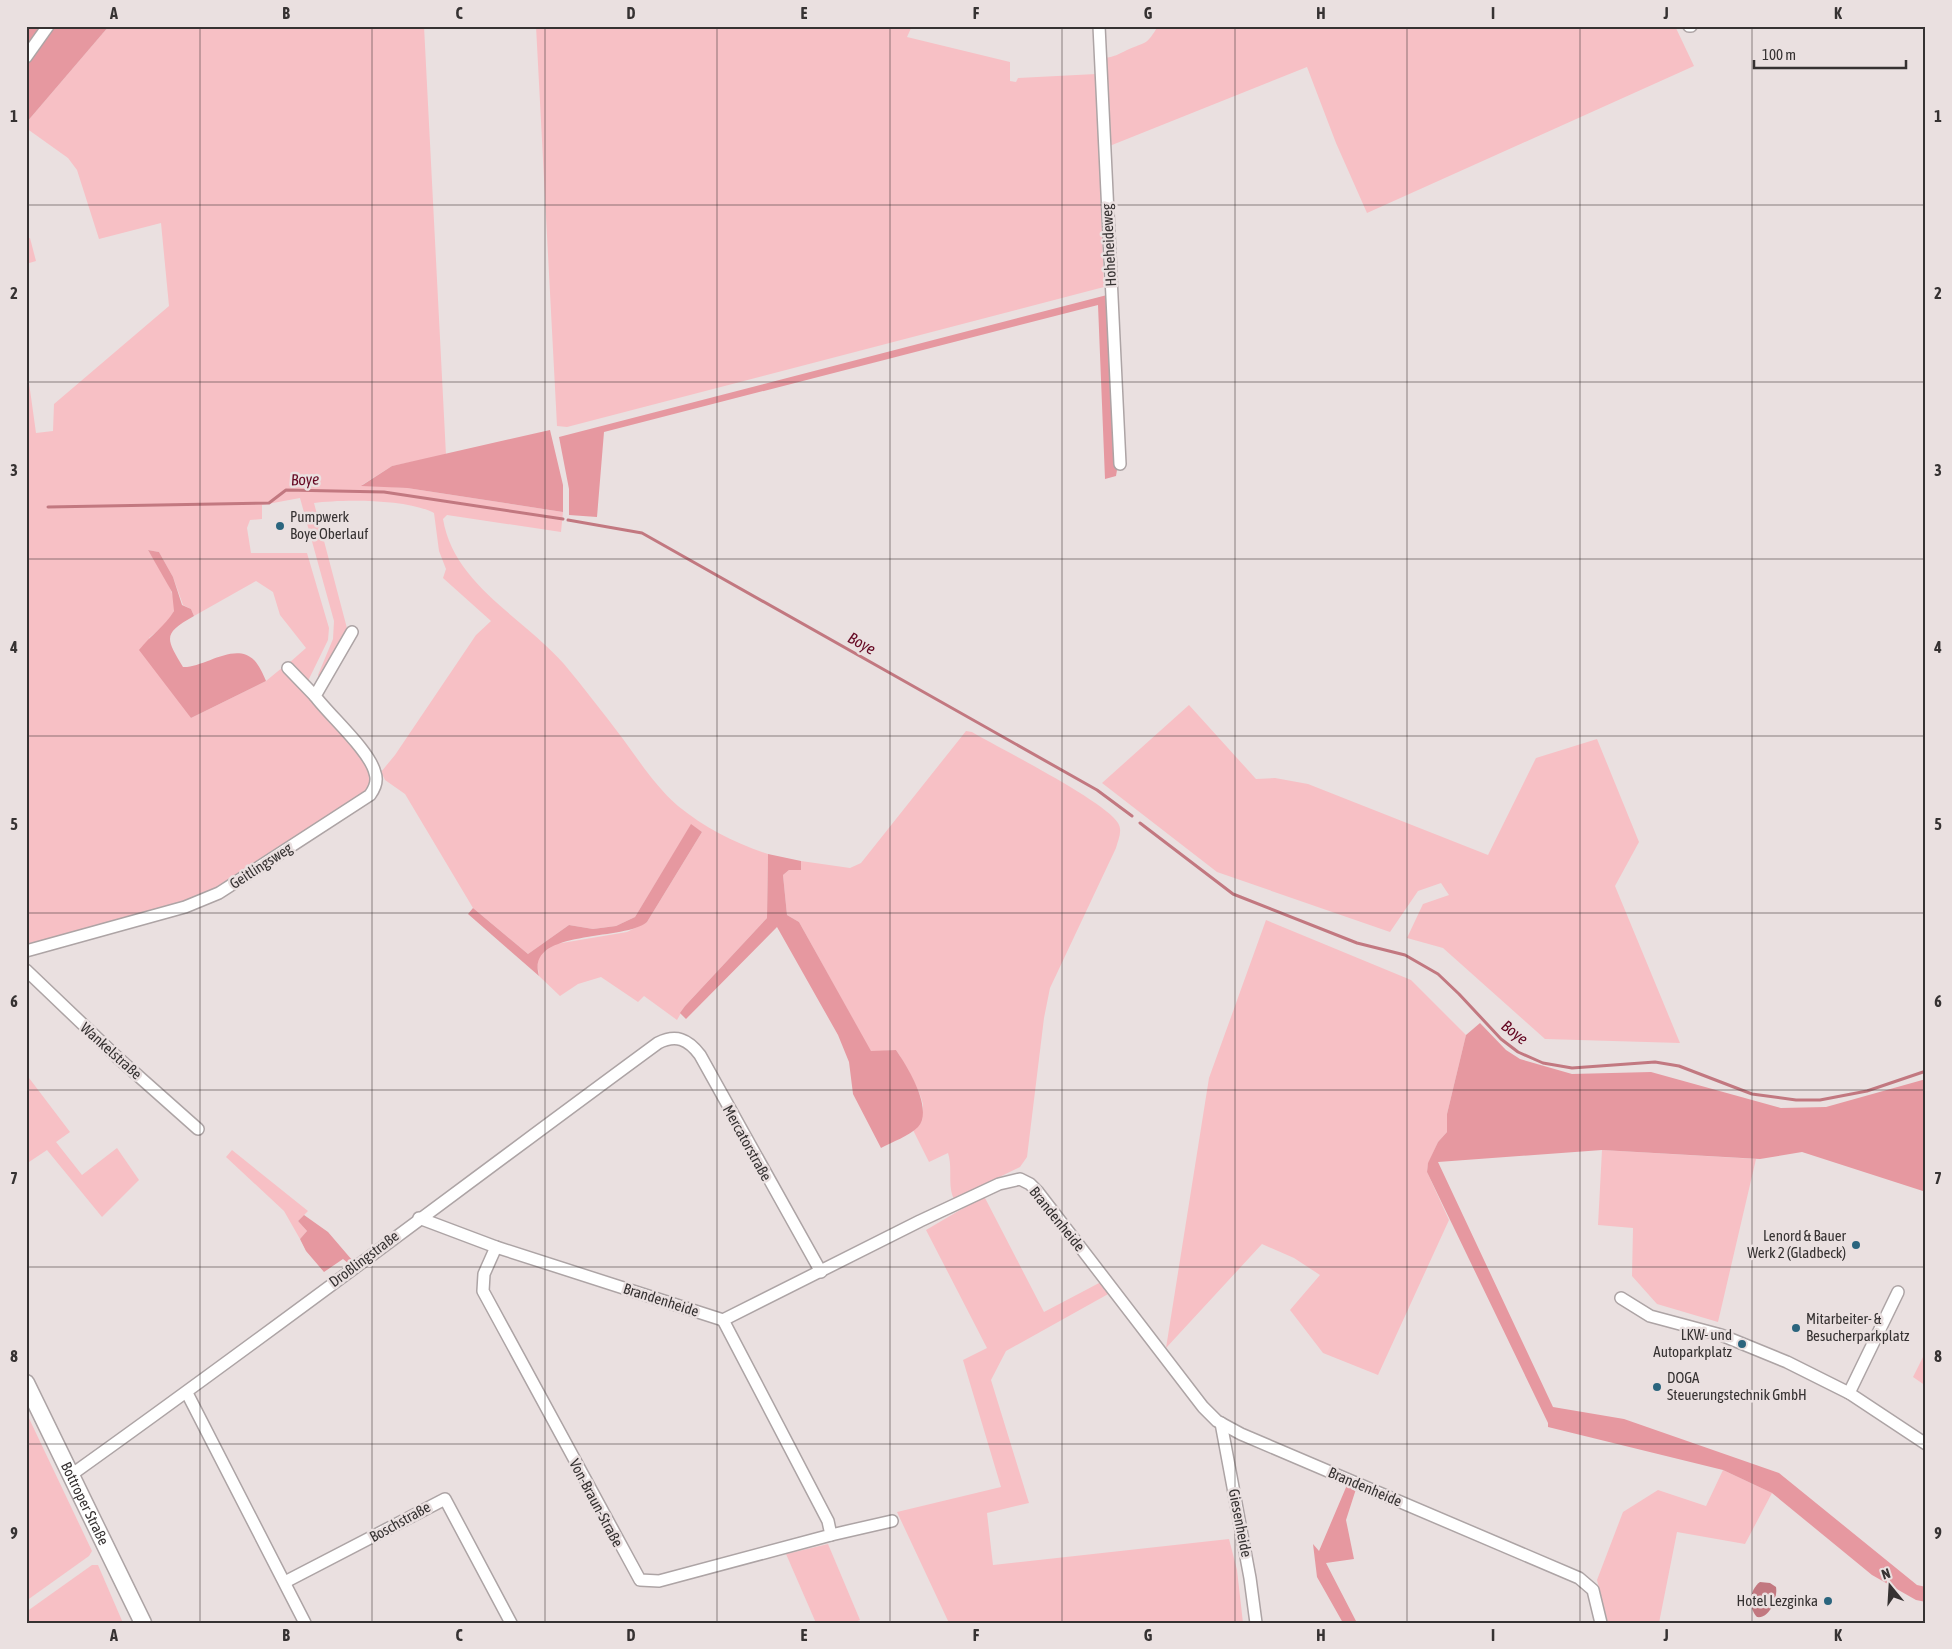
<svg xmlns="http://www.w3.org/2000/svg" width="1952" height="1649" font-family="'Asap Condensed',sans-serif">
	<rect width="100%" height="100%" fill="#eae0e0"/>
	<g fill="#f7c0c5">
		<path d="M109 26H424L446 455 392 466 362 485 407 488 563 512 561 532 447 515 443 519C454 585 523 617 564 664 584 688 604 714 623 739 640 762 656 787 678 806 705 828 735 843 768 854L767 918 685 1006 677 1020 644 996 638 1002 601 977 578 984 560 996 539 976 537 961 542 953 556 944 627 932 647 922 702 832 691 825 635 917 616 926 593 929 569 925 528 954 473 908 405 794 385 780 381 772 395 755 476 635 491 621 443 578 446 569 439 551 434 513C408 499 343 499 314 503L348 632 319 681 318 675 333 639 334 621 300 498 262 505V519L250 520 247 528 251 553H307L329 628 328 640 307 683 289 663 306 648 280 615 273 592 256 581 194 616 191 609 183 605 173 577 159 552 148 550C156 564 181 597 173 613 168 624 157 631 149 638L191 718 266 681 283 667C304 691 367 751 372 780L369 787 350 805 294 837 233 881 193 900 26 947V361L36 433 53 431 54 404 169 306 161 223 99 239 77 170 68 158 26 128V123Z"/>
		<polygon points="536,26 912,26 907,37 1010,62 1010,81 1016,82 1018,78 1096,74 1104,287 567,427 557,426"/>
		<path d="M1158 26H1675L1694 66 1367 213 1336 143 1307 67 1107 147 1104 58C1114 57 1119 54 1127 50 1147 41 1146 46 1158 26Z"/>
		<polygon points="30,238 36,261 26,264 26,239"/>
		<polygon points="1189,705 1256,779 1275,778 1308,784 1488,855 1536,758 1597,739 1639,842 1615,886 1680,1043 1545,1039 1443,948 1407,938 1423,904 1449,895 1441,883 1418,891 1390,932 1217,872 1102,783"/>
		<path d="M966 731 972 732C999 748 1105 801 1118 823 1123 831 1118 840 1116 848L1050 988 1044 1018 1027 1157 1020 1167 954 1199C947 1185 953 1168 948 1153L929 1162 913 1130C920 1125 923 1115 923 1106 924 1098 902 1058 896 1050L871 1052 799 922 787 915 783 875 789 870 801 869V861L850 868 861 863Z"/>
		<polygon points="1266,920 1411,980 1466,1035 1447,1114 1447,1132 1438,1142 1428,1164 1427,1172 1449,1220 1378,1375 1323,1353 1290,1310 1320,1275 1294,1258 1262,1244 1166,1348 1209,1078"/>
		<polygon points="26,1074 70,1132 56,1142 82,1175 117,1148 139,1180 102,1217 47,1150 26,1164"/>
		<polygon points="232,1150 308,1211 298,1221 307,1231 300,1239 284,1211 226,1157"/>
		<polygon points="1602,1150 1756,1159 1718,1322 1657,1304 1632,1276 1633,1228 1598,1225"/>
		<polygon points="984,1196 1044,1312 1101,1282 1110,1293 1006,1351 991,1380 1029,1503 987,1513 993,1565 1229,1539 1237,1570 1243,1623 949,1623 897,1512 1001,1487 963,1360 987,1348 926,1230"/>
		<polygon points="1926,1351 1926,1386 1913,1377"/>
		<polygon points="26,1412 92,1551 89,1556 26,1601"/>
		<polygon points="1723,1470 1772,1493 1745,1544 1677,1532 1659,1623 1608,1623 1597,1580 1623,1512 1658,1490 1706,1506"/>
		<polygon points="828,1544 860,1620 853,1623 816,1623 786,1554"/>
		<polygon points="92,1565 98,1565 123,1623 26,1623 26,1612"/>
	</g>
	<g fill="#e698a0">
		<polygon points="26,26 109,26 26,123"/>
		<polygon points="1107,295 1117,470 1116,476 1105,479 1098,305 604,432 597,517 569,515 569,489 559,437"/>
		<polygon points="550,430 563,485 563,512 407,488 361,486 392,466"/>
		<path d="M148 550 159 552 173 577 182 605 191 609 194 616C162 634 166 638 183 667 204 668 235 641 254 660 259 665 263 674 266 681L191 718 139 650C150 636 165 626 174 611L172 592Z"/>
		<path d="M691 824 702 832 647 922C623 942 525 928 539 976L468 914 473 908 528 954 569 925 593 929 616 926 635 917Z"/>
		<path d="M768 854 801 861V870H789L783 875 787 915 799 922 871 1051 896 1050C907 1066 934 1109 918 1127 909 1136 892 1142 881 1148L853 1094 849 1062 838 1035 777 927 686 1019 680 1013 685 1006 767 918Z"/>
		<polygon points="1480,1023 1506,1050 1520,1059 1572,1074 1651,1072 1781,1108 1826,1107 1926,1079 1926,1192 1802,1152 1760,1159 1602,1150 1438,1162 1553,1407 1624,1419 1779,1473 1917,1585 1926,1587 1926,1602 1916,1600 1872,1575 1772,1493 1723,1470 1548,1427 1548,1423 1427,1172 1428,1163 1438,1142 1447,1132 1447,1114 1466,1035"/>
		<polygon points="304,1215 328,1232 352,1260 348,1263 343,1259 324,1272 306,1251 300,1239 307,1231 298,1221"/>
		<polygon points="1347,1485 1356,1489 1346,1520 1354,1559 1326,1563 1357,1623 1343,1623 1317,1577 1313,1544 1319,1551"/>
	</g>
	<path fill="#c27880" d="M1760 1582 1770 1583 1776 1587C1778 1597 1770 1619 1757 1617 1748 1608 1749 1590 1760 1582Z"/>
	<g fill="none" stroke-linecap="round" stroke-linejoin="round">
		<g stroke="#c27880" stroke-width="3">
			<polyline points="48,507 269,503 286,490 384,492 563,519"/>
			<polyline points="568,520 642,533 1097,790 1132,816"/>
			<polyline points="1140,823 1233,894 1357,943 1405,955 1438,974 1459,994 1501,1039 1518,1052 1543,1063 1572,1068 1655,1062 1679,1066 1752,1094 1796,1100 1820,1100 1867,1091 1926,1071"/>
		</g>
		<g stroke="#ada4a5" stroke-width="14">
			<g id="street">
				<polyline points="1099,26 1120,464"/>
				<polyline points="1689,26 1691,26"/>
				<polyline points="26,57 48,26"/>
				<polyline points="288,668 315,696"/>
				<path d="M26 951 185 907 219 893 370 795C375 788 378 781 375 773 370 751 330 716 315 696L352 632"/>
				<polyline points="26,970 117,1057 198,1129"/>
				<polyline points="419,1218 496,1247 723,1320 920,1221 999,1184 1020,1179 1030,1184 1038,1192 1203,1407 1217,1421 1241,1434 1579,1578 1593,1590 1601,1623"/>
				<polyline points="496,1247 484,1274 483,1291 640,1580 659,1581 831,1535 828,1521 723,1320"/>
				<polyline points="1621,1298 1650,1316 1721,1335 1787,1362 1849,1393 1926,1444"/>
				<polyline points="187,1393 305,1623"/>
				<polyline points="1849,1393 1898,1292"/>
				<polyline points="1221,1423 1250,1578 1256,1623"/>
				<path d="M71 1475C269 1334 462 1187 658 1043 676 1034 688 1039 700 1055L821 1272"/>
				<polyline points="831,1535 892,1521"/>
				<polyline points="285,1582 445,1499 511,1623"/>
			</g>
		</g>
		<g stroke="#ada4a5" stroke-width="19">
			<g id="secondary">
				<path id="s1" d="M26 1383 143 1623"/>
			</g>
		</g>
		<use href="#street" stroke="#fff" stroke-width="11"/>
		<use href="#secondary" stroke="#fff" stroke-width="16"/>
	</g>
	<path fill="none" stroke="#363232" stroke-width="1" stroke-opacity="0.55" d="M200 26V1623M372 26V1623M545 26V1623M717 26V1623M890 26V1623M1062 26V1623M1235 26V1623M1407 26V1623M1580 26V1623M1752 26V1623M26 205H1926M26 382H1926M26 559H1926M26 736H1926M26 913H1926M26 1090H1926M26 1267H1926M26 1444H1926"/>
	<g fill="#2b657e" stroke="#eae0e0" stroke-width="2">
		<circle cx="280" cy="526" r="5"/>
		<circle cx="1856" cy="1245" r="5"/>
		<circle cx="1796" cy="1328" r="5"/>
		<circle cx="1742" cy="1344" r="5"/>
		<circle cx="1657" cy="1387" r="5"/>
		<circle cx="1828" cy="1601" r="5"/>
	</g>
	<g text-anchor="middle" stroke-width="5" stroke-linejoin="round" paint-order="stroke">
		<g font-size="15" fill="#363232" stroke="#eae0e0">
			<text transform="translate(1109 245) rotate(-93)" y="5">Hoheheideweg</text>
			<text transform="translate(261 866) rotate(-33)" y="5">Geitlingsweg</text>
			<text transform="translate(111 1051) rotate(42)" y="5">Wankelstraße</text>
			<text transform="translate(747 1143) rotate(61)" y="5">Mercatorstraße</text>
			<text transform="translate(1057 1219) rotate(51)" y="5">Brandenheide</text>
			<text transform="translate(364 1259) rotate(-37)" y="5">Droßlingstraße</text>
			<text transform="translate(661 1300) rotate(18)" y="5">Brandenheide</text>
			<text transform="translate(1365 1487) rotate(23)" y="5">Brandenheide</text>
			<text dy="5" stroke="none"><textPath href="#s1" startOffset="134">Bottroper Straße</textPath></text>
			<text transform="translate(596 1503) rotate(62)" y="5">Von-Braun-Straße</text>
			<text transform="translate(400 1522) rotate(-29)" y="5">Boschstraße</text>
			<text transform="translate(1240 1523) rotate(79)" y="5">Giesenheide</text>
		</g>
		<g font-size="15" fill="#363232" stroke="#eae0e0" text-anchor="start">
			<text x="290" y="522">Pumpwerk<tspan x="290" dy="17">Boye Oberlauf</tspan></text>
			<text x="1846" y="1241" text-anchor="end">Lenord &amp; Bauer<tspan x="1846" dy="17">Werk 2 (Gladbeck)</tspan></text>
			<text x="1806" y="1324">Mitarbeiter- &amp;<tspan x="1806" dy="17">Besucherparkplatz</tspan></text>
			<text x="1732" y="1340" text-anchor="end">LKW- und<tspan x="1732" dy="17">Autoparkplatz</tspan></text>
			<text x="1667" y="1383">DOGA<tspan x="1667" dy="17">Steuerungstechnik GmbH</tspan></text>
			<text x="1818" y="1606" text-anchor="end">Hotel Lezginka</text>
		</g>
		<g font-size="16" font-style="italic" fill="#650823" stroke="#eae0e0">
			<text transform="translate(305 479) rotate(-2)" y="6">Boye</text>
			<text transform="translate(862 643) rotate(29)" y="6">Boye</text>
			<text transform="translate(1515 1032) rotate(38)" y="6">Boye</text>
		</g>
	</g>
	<rect width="1952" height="1649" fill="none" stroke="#eae0e0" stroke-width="55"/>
	<g transform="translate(1890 1586) rotate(342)" stroke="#eae0e0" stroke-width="4" paint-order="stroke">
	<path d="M0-4L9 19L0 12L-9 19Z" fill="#363232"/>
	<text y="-8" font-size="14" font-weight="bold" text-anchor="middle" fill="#363232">N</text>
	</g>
	<path d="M1754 60v8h152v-8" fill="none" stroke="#363232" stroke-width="2.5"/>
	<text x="1762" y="60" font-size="15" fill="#363232" stroke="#eae0e0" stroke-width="4" paint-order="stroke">100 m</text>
	<rect x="28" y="28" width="1896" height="1594" fill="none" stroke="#363232" stroke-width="2"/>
	<g font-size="16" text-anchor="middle" font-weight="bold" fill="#363232">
		<text x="114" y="19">A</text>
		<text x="286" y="19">B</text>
		<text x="459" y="19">C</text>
		<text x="631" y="19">D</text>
		<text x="804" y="19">E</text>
		<text x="976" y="19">F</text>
		<text x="1148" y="19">G</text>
		<text x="1321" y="19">H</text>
		<text x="1493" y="19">I</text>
		<text x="1666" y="19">J</text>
		<text x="1838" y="19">K</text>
		<text x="14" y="122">1</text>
		<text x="1938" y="122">1</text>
		<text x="14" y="299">2</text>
		<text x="1938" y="299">2</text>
		<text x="14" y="476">3</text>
		<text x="1938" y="476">3</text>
		<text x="14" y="653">4</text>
		<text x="1938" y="653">4</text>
		<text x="14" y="830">5</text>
		<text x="1938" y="830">5</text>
		<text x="14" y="1007">6</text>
		<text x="1938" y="1007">6</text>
		<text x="14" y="1184">7</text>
		<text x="1938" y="1184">7</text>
		<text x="14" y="1362">8</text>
		<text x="1938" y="1362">8</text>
		<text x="14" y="1539">9</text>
		<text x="1938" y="1539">9</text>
		<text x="114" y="1641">A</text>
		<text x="286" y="1641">B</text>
		<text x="459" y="1641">C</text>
		<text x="631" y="1641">D</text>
		<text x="804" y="1641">E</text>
		<text x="976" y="1641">F</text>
		<text x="1148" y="1641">G</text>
		<text x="1321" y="1641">H</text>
		<text x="1493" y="1641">I</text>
		<text x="1666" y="1641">J</text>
		<text x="1838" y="1641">K</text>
	</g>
</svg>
